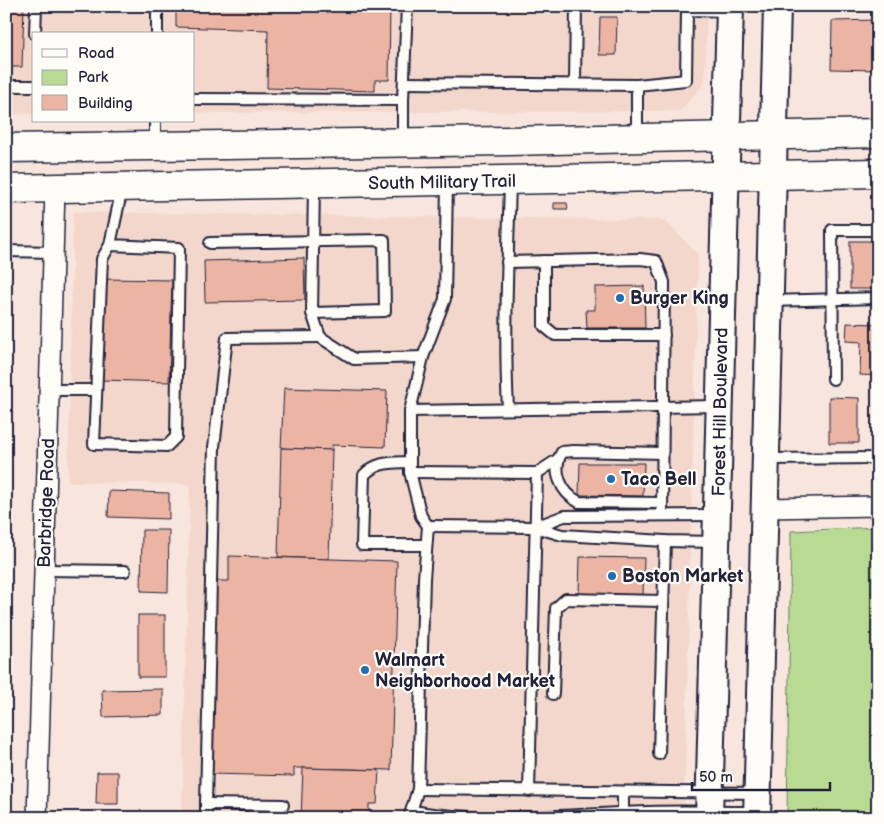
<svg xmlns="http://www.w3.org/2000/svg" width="884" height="824" font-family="'Balsamiq Sans',sans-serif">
	<rect width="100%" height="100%" fill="#f8e6de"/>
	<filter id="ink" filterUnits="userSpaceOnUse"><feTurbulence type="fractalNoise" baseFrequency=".02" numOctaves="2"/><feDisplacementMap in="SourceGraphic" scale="10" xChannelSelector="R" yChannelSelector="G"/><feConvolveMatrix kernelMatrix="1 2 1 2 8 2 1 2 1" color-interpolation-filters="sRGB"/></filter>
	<g filter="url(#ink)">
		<g fill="#f4d7cc">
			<polygon points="6,6 707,6 705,83 680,111 194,113 194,34 34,34 34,114 6,114"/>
			<polygon points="73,212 665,220 698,255 684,818 182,818 190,484 68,482"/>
		</g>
		<polygon fill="#b9da93" stroke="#6e7e67" points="878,527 878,818 787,818 791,531"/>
		<g fill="#ecb4a2" stroke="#22223b">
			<polygon points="6,6 24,6 22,67 6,67"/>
			<polygon points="176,6 390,6 389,80 375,80 375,91 267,88 268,30 176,27"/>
			<polygon points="600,17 617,17 616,55 599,55"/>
			<polygon points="878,20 878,70 831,69 832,21"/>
			<polygon points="554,203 567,203 568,209 554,209"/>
			<rect x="850" y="241" width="28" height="48"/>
			<polygon points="304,258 305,300 205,302 204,261"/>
			<polygon points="104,279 172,280 169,382 101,380"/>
			<polygon points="644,286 645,328 587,328 586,310 595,310 595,287"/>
			<polygon points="847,323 878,324 878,376 860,375 861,342 846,341"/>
			<polygon points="284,388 387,391 385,447 332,445 332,450 281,448"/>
			<polygon points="829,397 859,398 859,443 829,443"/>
			<polygon points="281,448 332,450 329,559 278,557"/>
			<polygon points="580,463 644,463 643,496 579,495"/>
			<polygon points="109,491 169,493 169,519 108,517"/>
			<polygon points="142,530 169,530 168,592 141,591"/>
			<polygon points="229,556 397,561 391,770 303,768 294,768 294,776 210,774 216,581 229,581"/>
			<polygon points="580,557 644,558 643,596 579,594"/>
			<rect x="138" y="615" width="27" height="62"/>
			<polygon points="163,689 163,715 103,717 102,690"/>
			<polygon points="303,768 379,770 377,804 369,804 369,818 301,818"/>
			<polygon points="97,772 118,772 118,804 96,804"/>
		</g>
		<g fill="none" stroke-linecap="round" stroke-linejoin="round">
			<g stroke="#22223b" stroke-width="14">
				<g id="service">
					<polyline points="35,34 36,6"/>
					<polyline points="157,34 157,6"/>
					<polyline points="404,83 637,85 686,80 687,10 729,11"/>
					<polyline points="575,84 576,6"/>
					<polyline points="637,85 637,136"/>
					<polyline points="6,86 34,86"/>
					<polyline points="194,99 403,100"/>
					<polyline points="403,141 403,100 407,6"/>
					<polyline points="155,145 155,121"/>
					<polyline points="314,186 312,313 320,337 354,359 423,357"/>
					<polyline points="210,243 384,240 385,311 312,313"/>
					<polyline points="110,245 179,248 176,437 167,446 94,444 102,259 110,245 122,188"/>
					<polyline points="6,251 54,252"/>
					<polyline points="544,261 544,326 555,335 664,335"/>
					<polyline points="507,262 640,259 656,261 664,282 662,514"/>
					<polyline points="770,301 878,298"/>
					<polyline points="833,379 832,230 878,230"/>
					<polyline points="50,390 96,390"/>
					<path d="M508 409C504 333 508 257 510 182"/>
					<polyline points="410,411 719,406"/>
					<polyline points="767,459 878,458"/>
					<path d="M410 462C392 463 377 461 364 475L362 545H426"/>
					<polyline points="410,472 537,473 557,460"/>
					<path d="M662 503 579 502C561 493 551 470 562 452L573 451 662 453"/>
					<polyline points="428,526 535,527 562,535 665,541 716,542"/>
					<polyline points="535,527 564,516 717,515"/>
					<polyline points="44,570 125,571"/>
					<polyline points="553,694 556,608 566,599 663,601"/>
					<polyline points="659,754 665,541"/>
					<polyline points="418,789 757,793"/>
					<polyline points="529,791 537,473"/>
					<polyline points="206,804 214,447 227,338 320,337"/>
					<path d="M412 811C480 823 551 816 620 813 666 810 711 812 757 812"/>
					<polyline points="206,818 206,804 283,805"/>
					<polyline points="409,818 418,789 424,579 428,526 421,516 410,472 410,411 423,357 445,299 447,183"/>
					<polyline points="623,818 623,792"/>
				</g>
			</g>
			<g stroke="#22223b" stroke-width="22">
				<g id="minor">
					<polyline points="765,508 878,506"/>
					<polyline points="37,818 55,189"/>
				</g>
			</g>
			<g stroke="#22223b" stroke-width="30">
				<g id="secondary">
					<polyline points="709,818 730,6"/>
					<polyline points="757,818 777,6"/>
				</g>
			</g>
			<g stroke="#22223b" stroke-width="31">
				<g id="primary">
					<polyline points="6,148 508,141 878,133"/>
					<polyline points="6,189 878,173"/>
				</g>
			</g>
			<use href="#service" stroke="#fdfcf7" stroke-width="10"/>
			<use href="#minor" stroke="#fdfcf7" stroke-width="19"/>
			<use href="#secondary" stroke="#fdfcf7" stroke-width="26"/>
			<use href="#primary" stroke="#fdfcf7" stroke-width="28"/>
		</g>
	</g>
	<g fill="#1f6fb2" stroke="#fdfcf7" stroke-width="2">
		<circle cx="620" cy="298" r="5"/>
		<circle cx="611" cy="479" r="5"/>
		<circle cx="612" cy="576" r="5"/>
		<circle cx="365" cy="670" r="5"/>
	</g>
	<g text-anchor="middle" stroke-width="4.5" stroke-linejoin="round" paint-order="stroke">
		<g font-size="18" fill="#22223b" stroke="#fdfcf7">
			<text transform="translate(442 182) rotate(-1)" y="6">South Military Trail</text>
			<text transform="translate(720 412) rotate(-89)" y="6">Forest Hill Boulevard</text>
			<text transform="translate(46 503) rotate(-88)" y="6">Barbridge Road</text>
		</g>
		<g font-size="18" font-weight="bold" fill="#22223b" stroke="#fdfcf7" text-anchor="start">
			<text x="630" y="304">Burger King</text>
			<text x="621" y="485">Taco Bell</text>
			<text x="622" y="582">Boston Market</text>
			<text x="375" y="666">Walmart<tspan x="375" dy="21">Neighborhood Market</tspan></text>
		</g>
	</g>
	<rect width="884" height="824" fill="none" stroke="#fdfcf7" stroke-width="25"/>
	<rect x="12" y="12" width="859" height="799" fill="none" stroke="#22223b" stroke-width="2" filter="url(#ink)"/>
	<rect x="32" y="32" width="162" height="90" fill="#fdfcf7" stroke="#a5a5ac"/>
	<rect x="42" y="49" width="25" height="8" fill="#fdfcf7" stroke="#a5a5ac"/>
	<text x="78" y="58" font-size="15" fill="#22223b">Road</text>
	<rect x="42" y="70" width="25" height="15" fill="#b9da93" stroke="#a5a5ac"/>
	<text x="78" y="82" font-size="15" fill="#22223b">Park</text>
	<rect x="42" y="95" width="25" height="15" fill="#ecb4a2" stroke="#a5a5ac"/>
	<text x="78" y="108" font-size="15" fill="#22223b">Building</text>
	<path d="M692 782v8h138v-8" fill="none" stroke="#22223b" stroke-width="2.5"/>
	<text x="699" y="782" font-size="15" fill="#22223b" stroke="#fdfcf7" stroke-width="4" paint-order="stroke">50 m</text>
</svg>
